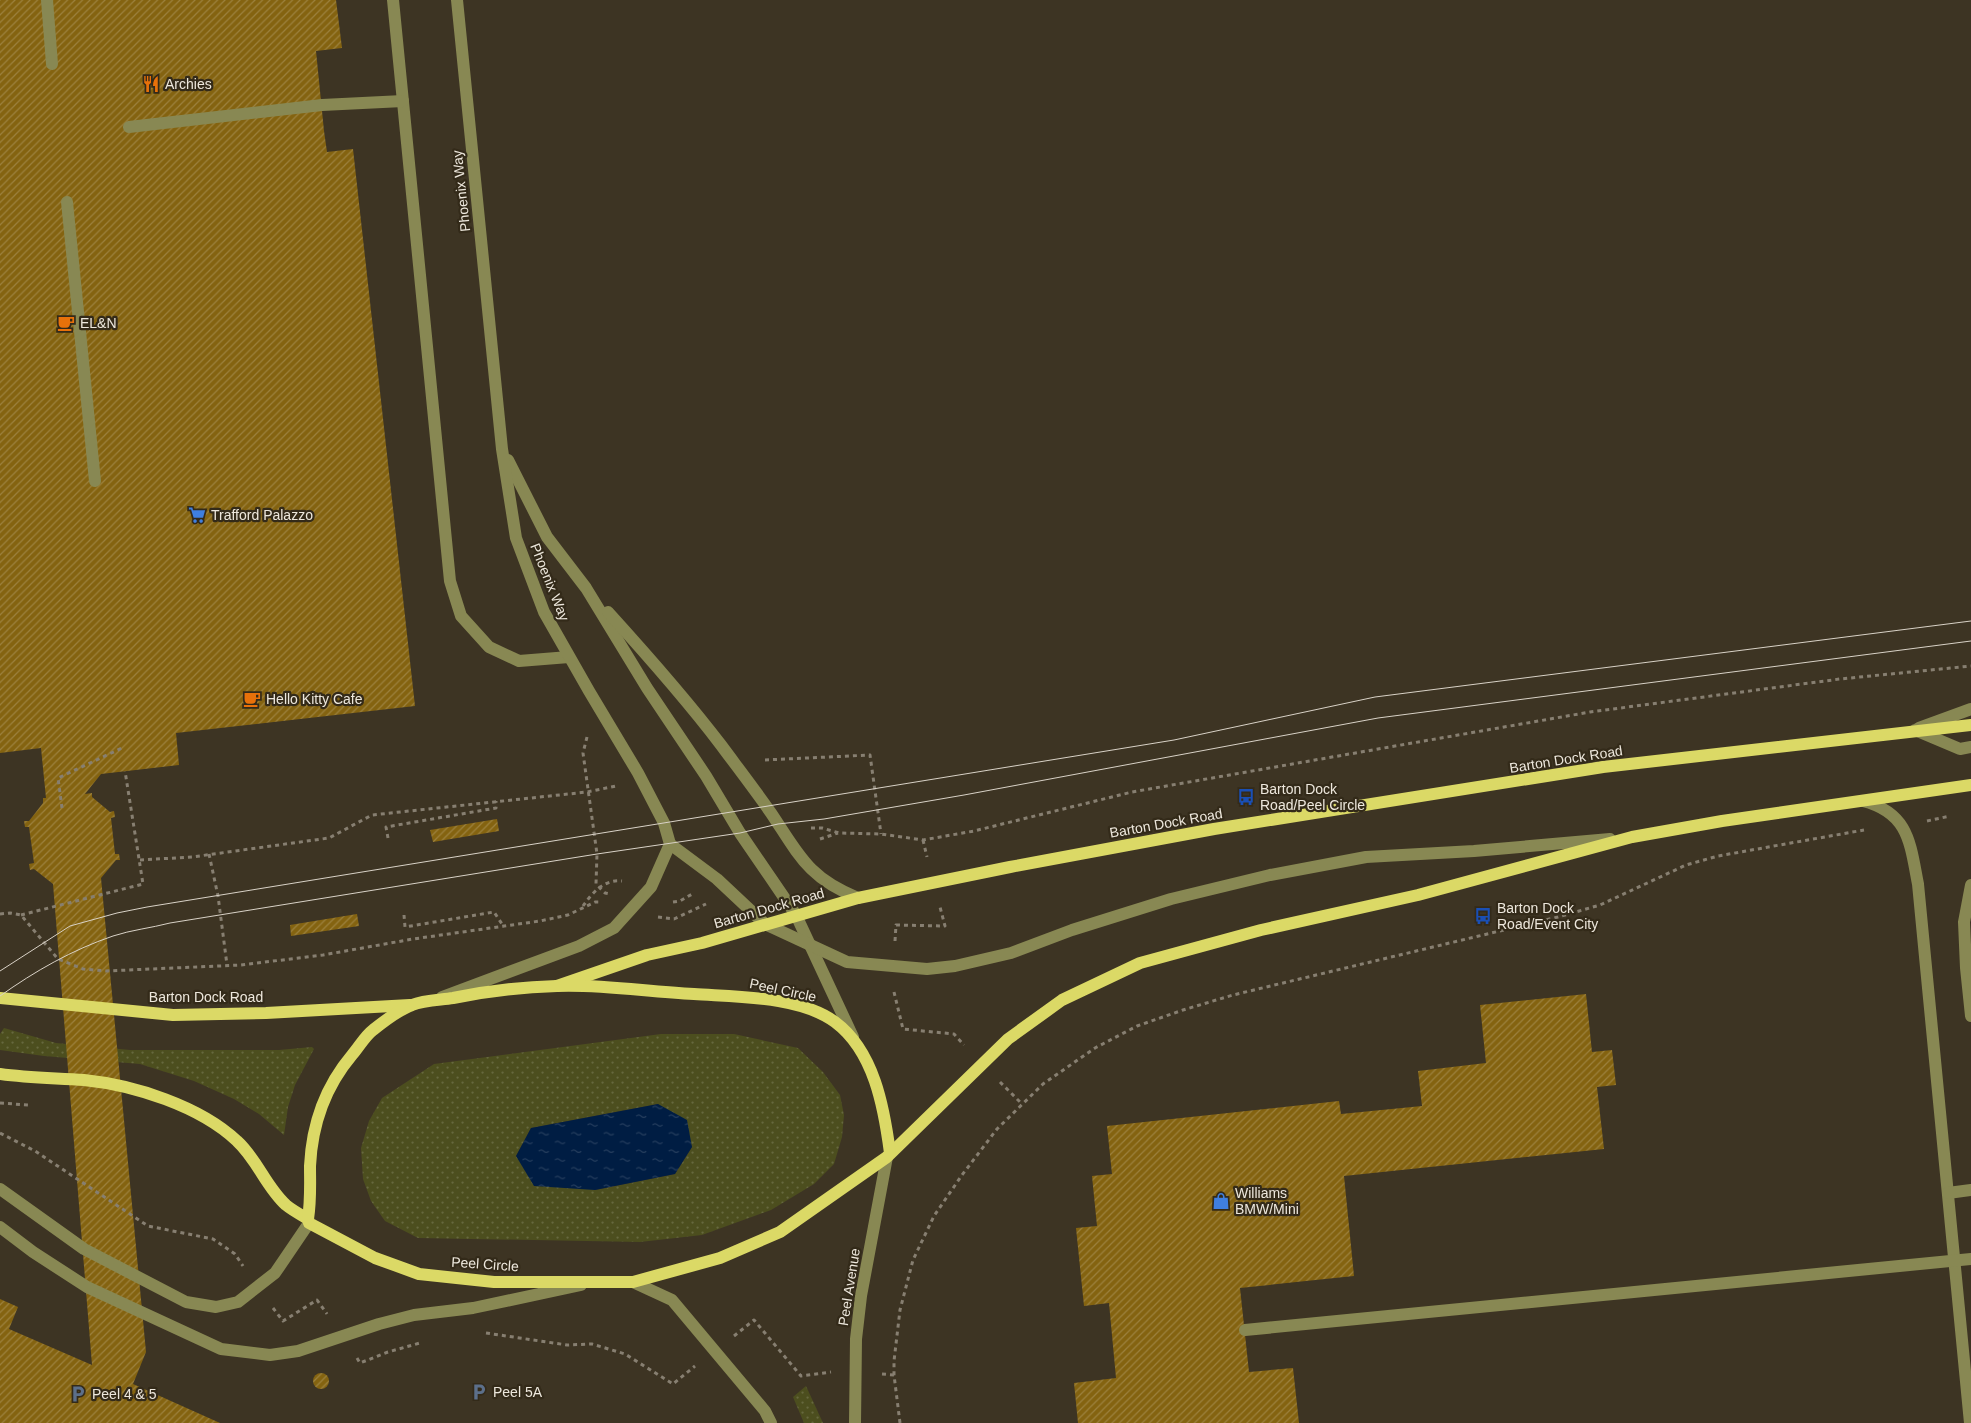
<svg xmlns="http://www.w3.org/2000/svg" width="1971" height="1423" font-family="Arial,sans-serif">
	<defs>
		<pattern id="green-dots" width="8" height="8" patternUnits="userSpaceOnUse" patternTransform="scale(1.25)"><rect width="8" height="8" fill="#4c4e1e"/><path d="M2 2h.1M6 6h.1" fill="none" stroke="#66683e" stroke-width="1.8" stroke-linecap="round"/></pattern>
		<pattern id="water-ripples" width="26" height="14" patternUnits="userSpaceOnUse" patternTransform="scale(1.25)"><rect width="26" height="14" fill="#001d43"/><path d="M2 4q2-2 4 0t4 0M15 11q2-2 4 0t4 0" fill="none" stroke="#263e5e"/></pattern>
		<pattern id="building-hatch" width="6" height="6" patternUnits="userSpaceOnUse" patternTransform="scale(1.25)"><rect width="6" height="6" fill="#846310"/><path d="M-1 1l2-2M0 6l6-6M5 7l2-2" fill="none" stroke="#9c813e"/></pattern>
	</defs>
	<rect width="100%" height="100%" fill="#3d3423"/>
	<g fill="url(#green-dots)" fill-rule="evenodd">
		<polygon points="4,1028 56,1043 130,1050 279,1050 312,1047 314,1049 295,1085 288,1107 284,1135 259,1114 234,1099 194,1081 140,1064 44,1056 0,1050 0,1034"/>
		<path d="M661 1034H734L798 1048 823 1072 840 1095 844 1115 842 1137 834 1164 814 1184 771 1210 702 1235 640 1242 418 1238 385 1221 371 1201 363 1179 361 1148 369 1121 382 1098 434 1064ZM658 1104 692 1147 675 1174 595 1190 516 1156 531 1128Z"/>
		<polygon points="806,1386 823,1423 804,1423 793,1397"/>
	</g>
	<polygon fill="url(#water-ripples)" points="658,1104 687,1120 692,1147 675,1174 595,1190 534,1186 516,1156 531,1128"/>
	<g fill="url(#building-hatch)">
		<polygon points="0,0 336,0 342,48 316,51 324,131 327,152 353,149 415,706 176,733 179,765 101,774 85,794 92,793 92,797 110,812 114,811 115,817 111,818 115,854 119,854 120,860 116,860 101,878 146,1352 133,1384 220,1423 0,1423 0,1299 18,1307 9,1329 92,1365 53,884 34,869 30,870 29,864 34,863 29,827 25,827 24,821 29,821 43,803 43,798 46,798 41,748 0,753"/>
		<polygon points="497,819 499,831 433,842 430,830"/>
		<polygon points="357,914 359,926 291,936 290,925"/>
		<polygon points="1586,994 1592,1052 1612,1050 1616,1085 1597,1087 1604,1149 1344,1176 1354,1276 1240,1288 1249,1372 1293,1368 1299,1423 1078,1423 1074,1383 1116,1378 1109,1303 1084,1306 1076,1228 1097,1226 1092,1176 1112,1174 1107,1126 1339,1101 1341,1114 1422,1106 1418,1071 1486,1063 1480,1005"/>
		<circle cx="321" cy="1381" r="8"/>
	</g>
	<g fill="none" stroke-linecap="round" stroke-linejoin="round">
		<g stroke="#877f71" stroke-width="3" stroke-dasharray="4 4" stroke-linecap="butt">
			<polyline points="587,737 583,753 597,854 596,884 605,893 610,894"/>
			<polyline points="765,760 870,755 881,834"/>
			<polyline points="62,808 58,778 122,748"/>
			<polyline points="1927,821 1950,816"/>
			<polyline points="811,828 822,828 839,833 881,834 923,840 974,831 1132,792 1590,712 1840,679 1971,666"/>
			<polyline points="388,838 386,827 496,808 496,801"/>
			<polyline points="820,839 838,833"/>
			<polyline points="923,840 927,857"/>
			<polyline points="209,854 218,896 227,965"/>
			<polyline points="140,860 192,857 329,838 372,815 587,792 616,786"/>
			<polyline points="673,902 680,901 694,893"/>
			<path d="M583 906C592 893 604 879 622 881"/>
			<polyline points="0,914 10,913 21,915 58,959 83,969 106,971 241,965 323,955 413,939 540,921 568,915 595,902 602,902"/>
			<polyline points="21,915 143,884 125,771"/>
			<polyline points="404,915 405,927 494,912 504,927"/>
			<polyline points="658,917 674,919 706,904"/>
			<polyline points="895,941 896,925 945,926 940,907"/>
			<polyline points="894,992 903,1029 954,1034 964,1045"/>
			<polyline points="1000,1082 1022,1104"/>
			<polyline points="0,1103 28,1105 30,1103"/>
			<polyline points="0,1133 35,1151 148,1226 213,1239 235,1254 243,1266"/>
			<polyline points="273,1308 283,1321 317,1300 327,1314"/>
			<polyline points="486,1333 567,1345 592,1344 625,1354 673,1384 695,1366"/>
			<polyline points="734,1336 754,1320 801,1376 831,1372"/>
			<polyline points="357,1358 360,1363 388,1352 420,1343"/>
			<polyline points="882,1374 894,1375"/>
			<polyline points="900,1423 894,1375 894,1361 900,1310 913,1260 934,1216 962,1175 997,1129 1043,1084 1095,1048 1137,1026 1183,1010 1233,995 1558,917 1600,905 1686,865 1718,856 1864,830"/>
		</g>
		<g stroke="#888853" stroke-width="12">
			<polyline points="47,0 52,64"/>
			<polyline points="393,0 450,581 461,616 489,647 519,661 569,657"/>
			<polyline points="129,127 322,105 403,101"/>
			<polyline points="67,202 95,481"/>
			<polyline points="508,460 547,537 586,588 647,688 706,776 740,833 796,915 853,1037"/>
			<path d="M608 612C647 655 686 699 721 745 738 768 755 790 771 813 799 855 808 878 858 898"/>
			<polyline points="1919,728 1971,709"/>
			<polyline points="1915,730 1960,749 1971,747"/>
			<path d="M1863 801C1909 813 1910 843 1918 884L1970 1423"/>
			<polyline points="670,844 717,879 765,924 847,962 927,969 955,966 1011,953 1072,930 1171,899 1270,875 1366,857 1474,851 1610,839"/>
			<polyline points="1971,885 1964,922 1966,968 1971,1016"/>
			<polyline points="442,997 579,946 614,928 651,887 670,844 664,823 638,773 589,691 544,612 516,538 502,449 457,0"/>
			<polyline points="0,1189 84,1249 186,1302 216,1307 238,1302 275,1273 309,1223"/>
			<polyline points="1948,1193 1971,1190"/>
			<polyline points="0,1227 33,1252 87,1287 221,1349 270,1355 298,1351 379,1324 414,1315 473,1308 581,1285"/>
			<polyline points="633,1282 672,1300 765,1411 771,1423"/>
			<polyline points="1245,1330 1971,1259"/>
			<polyline points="855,1423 856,1339 861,1296 887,1157"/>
		</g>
		<g stroke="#dbd966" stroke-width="12">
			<polyline points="557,986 647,955 702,943 858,898 1010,867 1214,829 1603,767 1971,725"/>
			<polyline points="0,998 173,1015 266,1013 410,1005"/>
			<path d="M0 1074C28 1078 56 1078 84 1080 134 1085 200 1106 237 1141 257 1159 266 1187 286 1205 292 1210 301 1215 308 1219L309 1223 375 1258 419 1274 494 1282H633L720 1258 780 1232 887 1157 1008 1039 1062 1000 1140 963 1261 930 1418 895 1632 837 1722 821 1971 785"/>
			<path d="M308 1219C311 1200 310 1185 310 1166 312 1124 325 1087 352 1055 359 1047 365 1036 373 1030 383 1022 401 1009 412 1005 424 1000 440 1000 453 998 487 991 523 987 557 986 602 984 648 992 694 994 736 997 800 996 835 1022 874 1051 884 1107 890 1153"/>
		</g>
		<g stroke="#d9d2c7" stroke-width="1">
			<polyline points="0,971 70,926 117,913 147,907 1174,740 1375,697 1971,621"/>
			<path d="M0 996C35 971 72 950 113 936 131 930 151 928 170 923L597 854 740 833 778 824 824 819 964 795 1378 718 1971 641"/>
		</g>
	</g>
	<defs>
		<g id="restaurant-bare" transform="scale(1.35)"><path d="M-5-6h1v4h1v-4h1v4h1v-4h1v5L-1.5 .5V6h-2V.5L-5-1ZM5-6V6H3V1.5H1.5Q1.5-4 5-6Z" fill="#e8710a" stroke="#332a19" stroke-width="2.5" paint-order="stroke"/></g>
		<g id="cafe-bare" transform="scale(1.35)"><path d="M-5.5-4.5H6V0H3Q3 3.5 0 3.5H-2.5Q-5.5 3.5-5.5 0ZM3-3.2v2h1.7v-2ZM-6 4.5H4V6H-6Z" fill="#e8710a" stroke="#332a19" stroke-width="2.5" paint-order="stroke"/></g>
		<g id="supermarket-bare" transform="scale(1.35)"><path d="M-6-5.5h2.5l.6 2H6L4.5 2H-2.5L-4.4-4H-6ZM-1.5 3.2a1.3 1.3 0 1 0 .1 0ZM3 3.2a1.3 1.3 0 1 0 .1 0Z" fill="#3f7fe0" stroke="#332a19" stroke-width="2.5" paint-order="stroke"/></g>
		<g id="bus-bare" transform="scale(1.35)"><path d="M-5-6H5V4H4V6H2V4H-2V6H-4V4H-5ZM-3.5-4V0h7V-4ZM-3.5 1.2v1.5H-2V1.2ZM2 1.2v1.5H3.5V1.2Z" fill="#1a4fb4" stroke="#332a19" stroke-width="2.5" paint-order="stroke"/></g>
		<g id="shop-bare" transform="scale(1.35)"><path d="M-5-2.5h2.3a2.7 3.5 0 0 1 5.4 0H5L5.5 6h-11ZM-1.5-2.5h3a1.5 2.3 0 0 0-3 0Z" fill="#3f7fe0" stroke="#332a19" stroke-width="2.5" paint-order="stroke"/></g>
		<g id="parking-bare" transform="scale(1.35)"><path d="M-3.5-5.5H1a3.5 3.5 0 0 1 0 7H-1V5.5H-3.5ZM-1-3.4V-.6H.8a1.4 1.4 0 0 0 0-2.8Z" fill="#5c6f8a" stroke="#332a19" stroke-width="2.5" paint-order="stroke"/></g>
	</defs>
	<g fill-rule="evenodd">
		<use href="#restaurant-bare" x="151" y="84"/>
		<use href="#cafe-bare" x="66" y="323"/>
		<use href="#supermarket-bare" x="197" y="515"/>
		<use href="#cafe-bare" x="252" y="699"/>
		<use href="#bus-bare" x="1246" y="797"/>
		<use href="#bus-bare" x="1483" y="916"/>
		<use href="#shop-bare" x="1221" y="1201"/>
		<use href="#parking-bare" x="479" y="1392"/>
		<use href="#parking-bare" x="78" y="1394"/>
	</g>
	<g text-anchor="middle" stroke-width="4.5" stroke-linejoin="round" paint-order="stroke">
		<g font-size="14" fill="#ede7dc" stroke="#332a19" text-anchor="start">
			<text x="165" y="89">Archies</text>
			<text x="80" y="328">EL&amp;N</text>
			<text x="211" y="520">Trafford Palazzo</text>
			<text x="266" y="704">Hello Kitty Cafe</text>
			<text x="1260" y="794">Barton Dock<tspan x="1260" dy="16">Road/Peel Circle</tspan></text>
			<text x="1497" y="913">Barton Dock<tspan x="1497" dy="16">Road/Event City</tspan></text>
			<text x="1235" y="1198">Williams<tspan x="1235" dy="16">BMW/Mini</tspan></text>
			<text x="493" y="1397">Peel 5A</text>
			<text x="92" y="1399">Peel 4 &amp; 5</text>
		</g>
		<g font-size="14" fill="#ede7dc" stroke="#332a19">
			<text transform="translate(461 191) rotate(-96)" y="5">Phoenix Way</text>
			<text transform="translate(550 582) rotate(68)" y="5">Phoenix Way</text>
			<text transform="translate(1566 759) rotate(-9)" y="5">Barton Dock Road</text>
			<text transform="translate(1166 823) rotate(-10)" y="5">Barton Dock Road</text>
			<text transform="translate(769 908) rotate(-16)" y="5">Barton Dock Road</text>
			<text transform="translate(783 990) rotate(12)" y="5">Peel Circle</text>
			<text x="206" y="1002">Barton Dock Road</text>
			<text transform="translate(485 1264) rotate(4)" y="5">Peel Circle</text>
			<text transform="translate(849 1287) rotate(-81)" y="5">Peel Avenue</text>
		</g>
	</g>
</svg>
